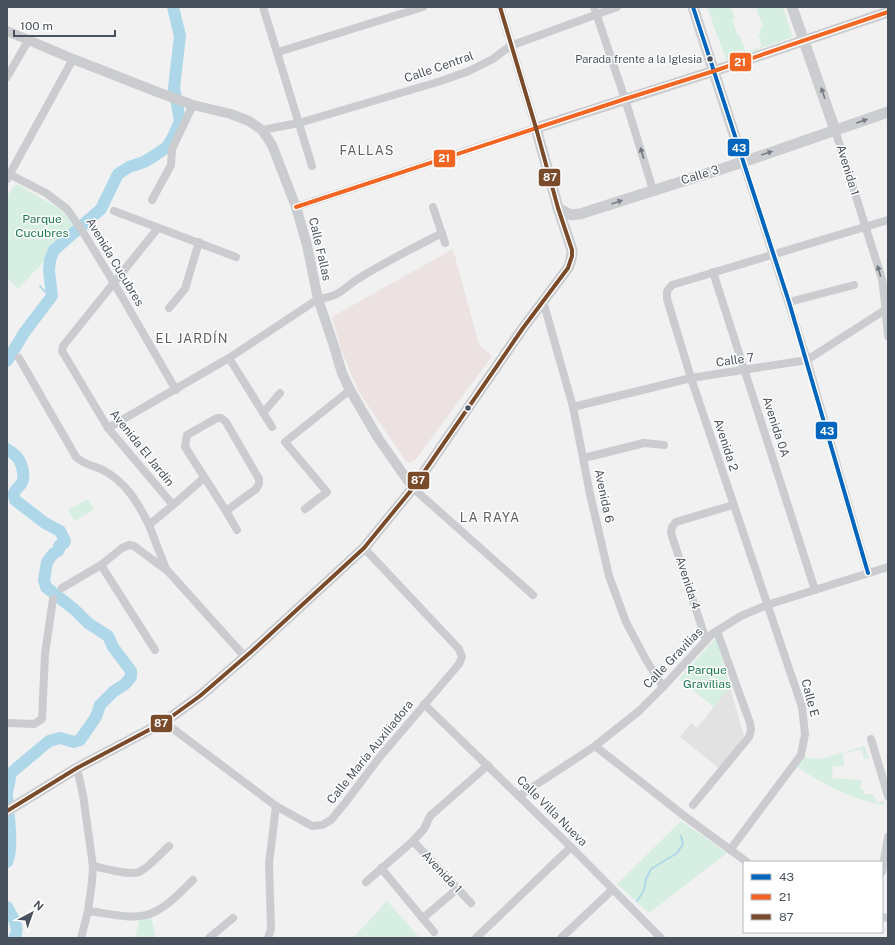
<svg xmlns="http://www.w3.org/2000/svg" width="895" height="945" font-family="'Public Sans',sans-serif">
	<rect width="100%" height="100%" fill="#f1f1f1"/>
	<polygon fill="#e3e2e2" points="730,687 744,736 720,769 680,737 691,723 697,728"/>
	<polygon fill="#ebe2e1" points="453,249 479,345 492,356 416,459 409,463 405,460 359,392 342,352 332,317"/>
	<g fill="#d7eee2">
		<polygon points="707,7 731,7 735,18 732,19 737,34 739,34 746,52 762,46 758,35 761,34 760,29 763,27 756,8 753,9 752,7 783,7 793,37 726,60"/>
		<polygon points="16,185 19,185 63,211 75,228 47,253 44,261 18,289 7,278 7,197 13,187"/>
		<polygon points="88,499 94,510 74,521 68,510"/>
		<polygon points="716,638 730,687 714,707 679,679"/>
		<path d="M864 746 869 758 864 759 862 750 843 753 844 766H833L832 778 862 780 860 789 864 790V794H873L878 803 884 801V805C849 799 826 785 797 767L804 757 818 759 824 758Z"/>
		<polygon points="681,821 727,853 649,913 617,884"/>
		<polygon points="387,901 420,938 353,938"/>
		<polygon points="151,916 156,938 135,938 140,918"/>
	</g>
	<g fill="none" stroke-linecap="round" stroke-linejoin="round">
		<g stroke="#aed8e9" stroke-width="2">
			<polyline points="40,286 44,291 52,296"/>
			<polyline points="637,901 644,890 646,879 651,869 677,853 683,844 681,836"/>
		</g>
		<g stroke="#aed8e9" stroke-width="12">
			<polyline points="7,361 24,333 52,296 49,271 50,260 54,250 101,209 118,174 129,167 144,162 154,156 167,147 174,135 180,121 174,88 180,36 173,7"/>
			<path d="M7 449C10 451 14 454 17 457 22 463 26 477 21 484 16 491 12 490 15 500L45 523 60 531 65 541 64 543 59 546V550L53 554 47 562 44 580 46 587 75 610 88 623 108 636 113 647 131 671V677L125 684 113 692 100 705 96 717 80 740 74 742 60 738 49 741 11 773 7 793"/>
			<path d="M7 797C8 814 14 848 7 862"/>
			<path d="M7 907C12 916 21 929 14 938"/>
		</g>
		<g stroke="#cbcccf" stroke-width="8">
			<polyline points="263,7 312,166"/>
			<polyline points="594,7 625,99 653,190"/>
			<polyline points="278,52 423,7"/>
			<polyline points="7,77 28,41"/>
			<polyline points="262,130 299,123 441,81 469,71 493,59 510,46 617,7"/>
			<polyline points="835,130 882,279 884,294 888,336"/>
			<polyline points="743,162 807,360 868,573"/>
			<polyline points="7,173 46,193 67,209 83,232 114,283 176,390"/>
			<polyline points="7,179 73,59"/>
			<polyline points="152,200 171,165 172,149 193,105"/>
			<polyline points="296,207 536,128 500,7"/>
			<polyline points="433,207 445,243"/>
			<polyline points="114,211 236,257"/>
			<polyline points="158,228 63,346 62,351 108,428 173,505 149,525 166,569 245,657"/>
			<polyline points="713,272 815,590"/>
			<polyline points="543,301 573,407 590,494 609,576 626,622 645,658 663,687"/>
			<polyline points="789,302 854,285"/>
			<polyline points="169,308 185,289 199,242"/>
			<path d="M19 358 76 457C84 465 93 465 103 470 126 482 138 503 149 525"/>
			<polyline points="229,358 272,427"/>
			<polyline points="573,407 691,378 807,360 888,308"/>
			<polyline points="263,413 280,393"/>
			<polygon points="217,418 221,418 226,422 259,479 259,484 256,489 226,511 185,447 187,435"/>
			<path d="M108 428 229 358 318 299C343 296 342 288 361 277 387 261 415 247 442 233"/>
			<polyline points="584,458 644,443 664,445"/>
			<polyline points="413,488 533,595"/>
			<polyline points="173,505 204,478"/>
			<polyline points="305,509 327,492 285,442 350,390"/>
			<polyline points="226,511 237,530"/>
			<polyline points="101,565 155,650"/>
			<polyline points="62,588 101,565 122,548 129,545 134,546 165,569"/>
			<polyline points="706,640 671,533 672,527 676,522 733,505"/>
			<polyline points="424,704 571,847 661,938"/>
			<polyline points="164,722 276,806 312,826 322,825 331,820 345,803 379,758 459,664 462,657 459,649 364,548"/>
			<polyline points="7,723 34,724 42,719 45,654 53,599"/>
			<polyline points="871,739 888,796"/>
			<polyline points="595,746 687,818 747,862"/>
			<polyline points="77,768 83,795 93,866 92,882 88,911 81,938"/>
			<polyline points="519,796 595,746 639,711 663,687 712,634 741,616 767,605 888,567"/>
			<polyline points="693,805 749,737 751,730 750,723 717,631"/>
			<polyline points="413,841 471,903"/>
			<polyline points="730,850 801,755 805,734 802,707 691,378 667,299 667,291 672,285 888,220"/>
			<path d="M93 866C104 868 132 877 141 871 151 865 160 854 169 846"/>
			<polyline points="381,868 434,932"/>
			<polyline points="882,872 888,837"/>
			<polyline points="366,882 413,841 424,829 430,816 488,765"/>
			<path d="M88 911C108 913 133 921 152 913 168 906 181 892 193 880"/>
			<polyline points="882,917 888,918"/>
			<polyline points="423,918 457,889"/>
			<polyline points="209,938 233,918"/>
			<polyline points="268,938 271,929 269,864 276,806"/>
			<polyline points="476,938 571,847"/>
			<polyline points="561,938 612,890"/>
		</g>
		<polyline stroke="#cbcccf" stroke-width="10" points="7,31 73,59 160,93 193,105 231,114 249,121 262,130 272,145 296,207 307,245 318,299 333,343 342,373 350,390 378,438 413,488"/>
		<g stroke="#cccdd0" stroke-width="11">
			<polyline points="693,7 743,162"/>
			<polyline points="792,7 835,130"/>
			<polyline points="558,208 571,215 580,214 743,162 888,112"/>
			<path d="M7 811 77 768 164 722 200 696 252 651 364 548 413 488 523 328 568 268C571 262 572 257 572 250L558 208 536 128 714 71 888 12"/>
		</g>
		<g stroke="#fff" stroke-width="7">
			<polyline id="bus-1" points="693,7 789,302 868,573"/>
		</g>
		<g stroke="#fff" stroke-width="7">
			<polyline id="bus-2" points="296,207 625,99 714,71 888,12"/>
		</g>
		<g stroke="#fff" stroke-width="7">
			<polyline id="bus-3" points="7,811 77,768 164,722 200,696 252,651 364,548 413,488 523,328 568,268 572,256 572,250 558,208 536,128 500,7"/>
		</g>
		<use href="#bus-1" stroke="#0065bd" stroke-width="4"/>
		<use href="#bus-2" stroke="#f26522" stroke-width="4"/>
		<use href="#bus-3" stroke="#7a4b2a" stroke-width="4"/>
	</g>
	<defs><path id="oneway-solid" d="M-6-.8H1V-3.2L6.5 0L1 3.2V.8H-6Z"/></defs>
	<g fill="#777d85">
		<use href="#oneway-solid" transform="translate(823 93) rotate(-109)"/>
		<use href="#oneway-solid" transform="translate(862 121) rotate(-19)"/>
		<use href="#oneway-solid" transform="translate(767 153) rotate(-19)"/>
		<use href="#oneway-solid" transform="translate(617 202) rotate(-19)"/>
	</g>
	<g fill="#70777e">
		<use href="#oneway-solid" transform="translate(642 153) rotate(-107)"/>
		<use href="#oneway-solid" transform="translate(879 271) rotate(-107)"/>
	</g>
	<g fill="#49525c" stroke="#fff" stroke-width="1.5">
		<circle cx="710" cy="59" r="3.5"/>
		<circle cx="468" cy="408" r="3.5"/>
	</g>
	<g text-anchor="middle" stroke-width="3" stroke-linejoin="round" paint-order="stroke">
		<g font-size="11" fill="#49525c" stroke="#fff" text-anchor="end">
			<text x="702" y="63">Parada frente a la Iglesia</text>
		</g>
		<g font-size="12" fill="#49525c" stroke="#fff">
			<text transform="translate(439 67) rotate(-19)" y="4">Calle Central</text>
			<text transform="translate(848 170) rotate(73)" y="4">Avenida 1</text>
			<text transform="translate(700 175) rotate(-17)" y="4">Calle 3</text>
			<text transform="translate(320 249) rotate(77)" y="4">Calle Fallas</text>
			<text transform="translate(115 262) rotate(59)" y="4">Avenida Cucubres</text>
			<text transform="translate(735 360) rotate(-8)" y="4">Calle 7</text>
			<text transform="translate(776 427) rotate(72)" y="4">Avenida 0A</text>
			<text transform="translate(726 445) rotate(72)" y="4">Avenida 2</text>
			<text transform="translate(142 448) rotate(51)" y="4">Avenida El Jardín</text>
			<text transform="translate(604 496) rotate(78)" y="4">Avenida 6</text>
			<text transform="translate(688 583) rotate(72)" y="4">Avenida 4</text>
			<text transform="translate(673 658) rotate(-46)" y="4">Calle Gravilias</text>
			<text transform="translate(810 698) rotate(75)" y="4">Calle E</text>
			<text transform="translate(370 752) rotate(-51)" y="4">Calle María Auxiliadora</text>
			<text transform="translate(552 811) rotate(45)" y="4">Calle Villa Nueva</text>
			<text transform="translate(442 872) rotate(47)" y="4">Avenida 1</text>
		</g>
		<g font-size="12" fill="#1e7952" stroke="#fff">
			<text x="42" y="223">Parque<tspan x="42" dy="14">Cucubres</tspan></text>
			<text x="707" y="674">Parque<tspan x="707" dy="14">Gravilias</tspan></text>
		</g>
		<g font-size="13" letter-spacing="1" fill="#5d6064" stroke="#fff">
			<text x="367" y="155">FALLAS</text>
			<text x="192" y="343">EL JARDÍN</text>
			<text x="490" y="522">LA RAYA</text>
		</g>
	</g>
	<g stroke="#fff" stroke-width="1.5">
		<rect x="729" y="52" width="23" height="20" rx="4" fill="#f26522"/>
		<rect x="727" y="138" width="23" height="19" rx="4" fill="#0065bd"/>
		<rect x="433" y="149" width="23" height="19" rx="4" fill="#f26522"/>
		<rect x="538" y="168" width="23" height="19" rx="4" fill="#7a4b2a"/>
		<rect x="815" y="421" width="23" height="19" rx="4" fill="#0065bd"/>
		<rect x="407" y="471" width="23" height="19" rx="4" fill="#7a4b2a"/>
		<rect x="150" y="714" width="23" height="19" rx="4" fill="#7a4b2a"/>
	</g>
	<g font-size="11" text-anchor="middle" font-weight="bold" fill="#fff">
		<text x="740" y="66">21</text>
		<text x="739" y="152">43</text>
		<text x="444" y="162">21</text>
		<text x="550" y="181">87</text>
		<text x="827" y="435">43</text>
		<text x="418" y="484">87</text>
		<text x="161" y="727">87</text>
	</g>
	<rect width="895" height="945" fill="none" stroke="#49525c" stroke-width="16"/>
	<rect x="743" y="861" width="140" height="72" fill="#ffffff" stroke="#b6babe"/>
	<rect x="751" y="874" width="20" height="6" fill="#0065bd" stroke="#b6babe"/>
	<text x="779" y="881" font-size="12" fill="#49525c">43</text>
	<rect x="751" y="894" width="20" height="6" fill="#f26522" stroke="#b6babe"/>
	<text x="779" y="901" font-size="12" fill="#49525c">21</text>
	<rect x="751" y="914" width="20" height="6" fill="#7a4b2a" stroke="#b6babe"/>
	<text x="779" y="921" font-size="12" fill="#49525c">87</text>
	<g transform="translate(32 913) rotate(41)" stroke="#ffffff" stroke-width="3" paint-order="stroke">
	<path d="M0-3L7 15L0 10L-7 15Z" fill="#49525c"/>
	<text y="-6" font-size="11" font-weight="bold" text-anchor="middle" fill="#49525c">N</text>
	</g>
	<path d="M14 30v6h101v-6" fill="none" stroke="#49525c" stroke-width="2"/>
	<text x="20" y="30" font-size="12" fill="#49525c" stroke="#ffffff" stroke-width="3" paint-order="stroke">100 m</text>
</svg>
